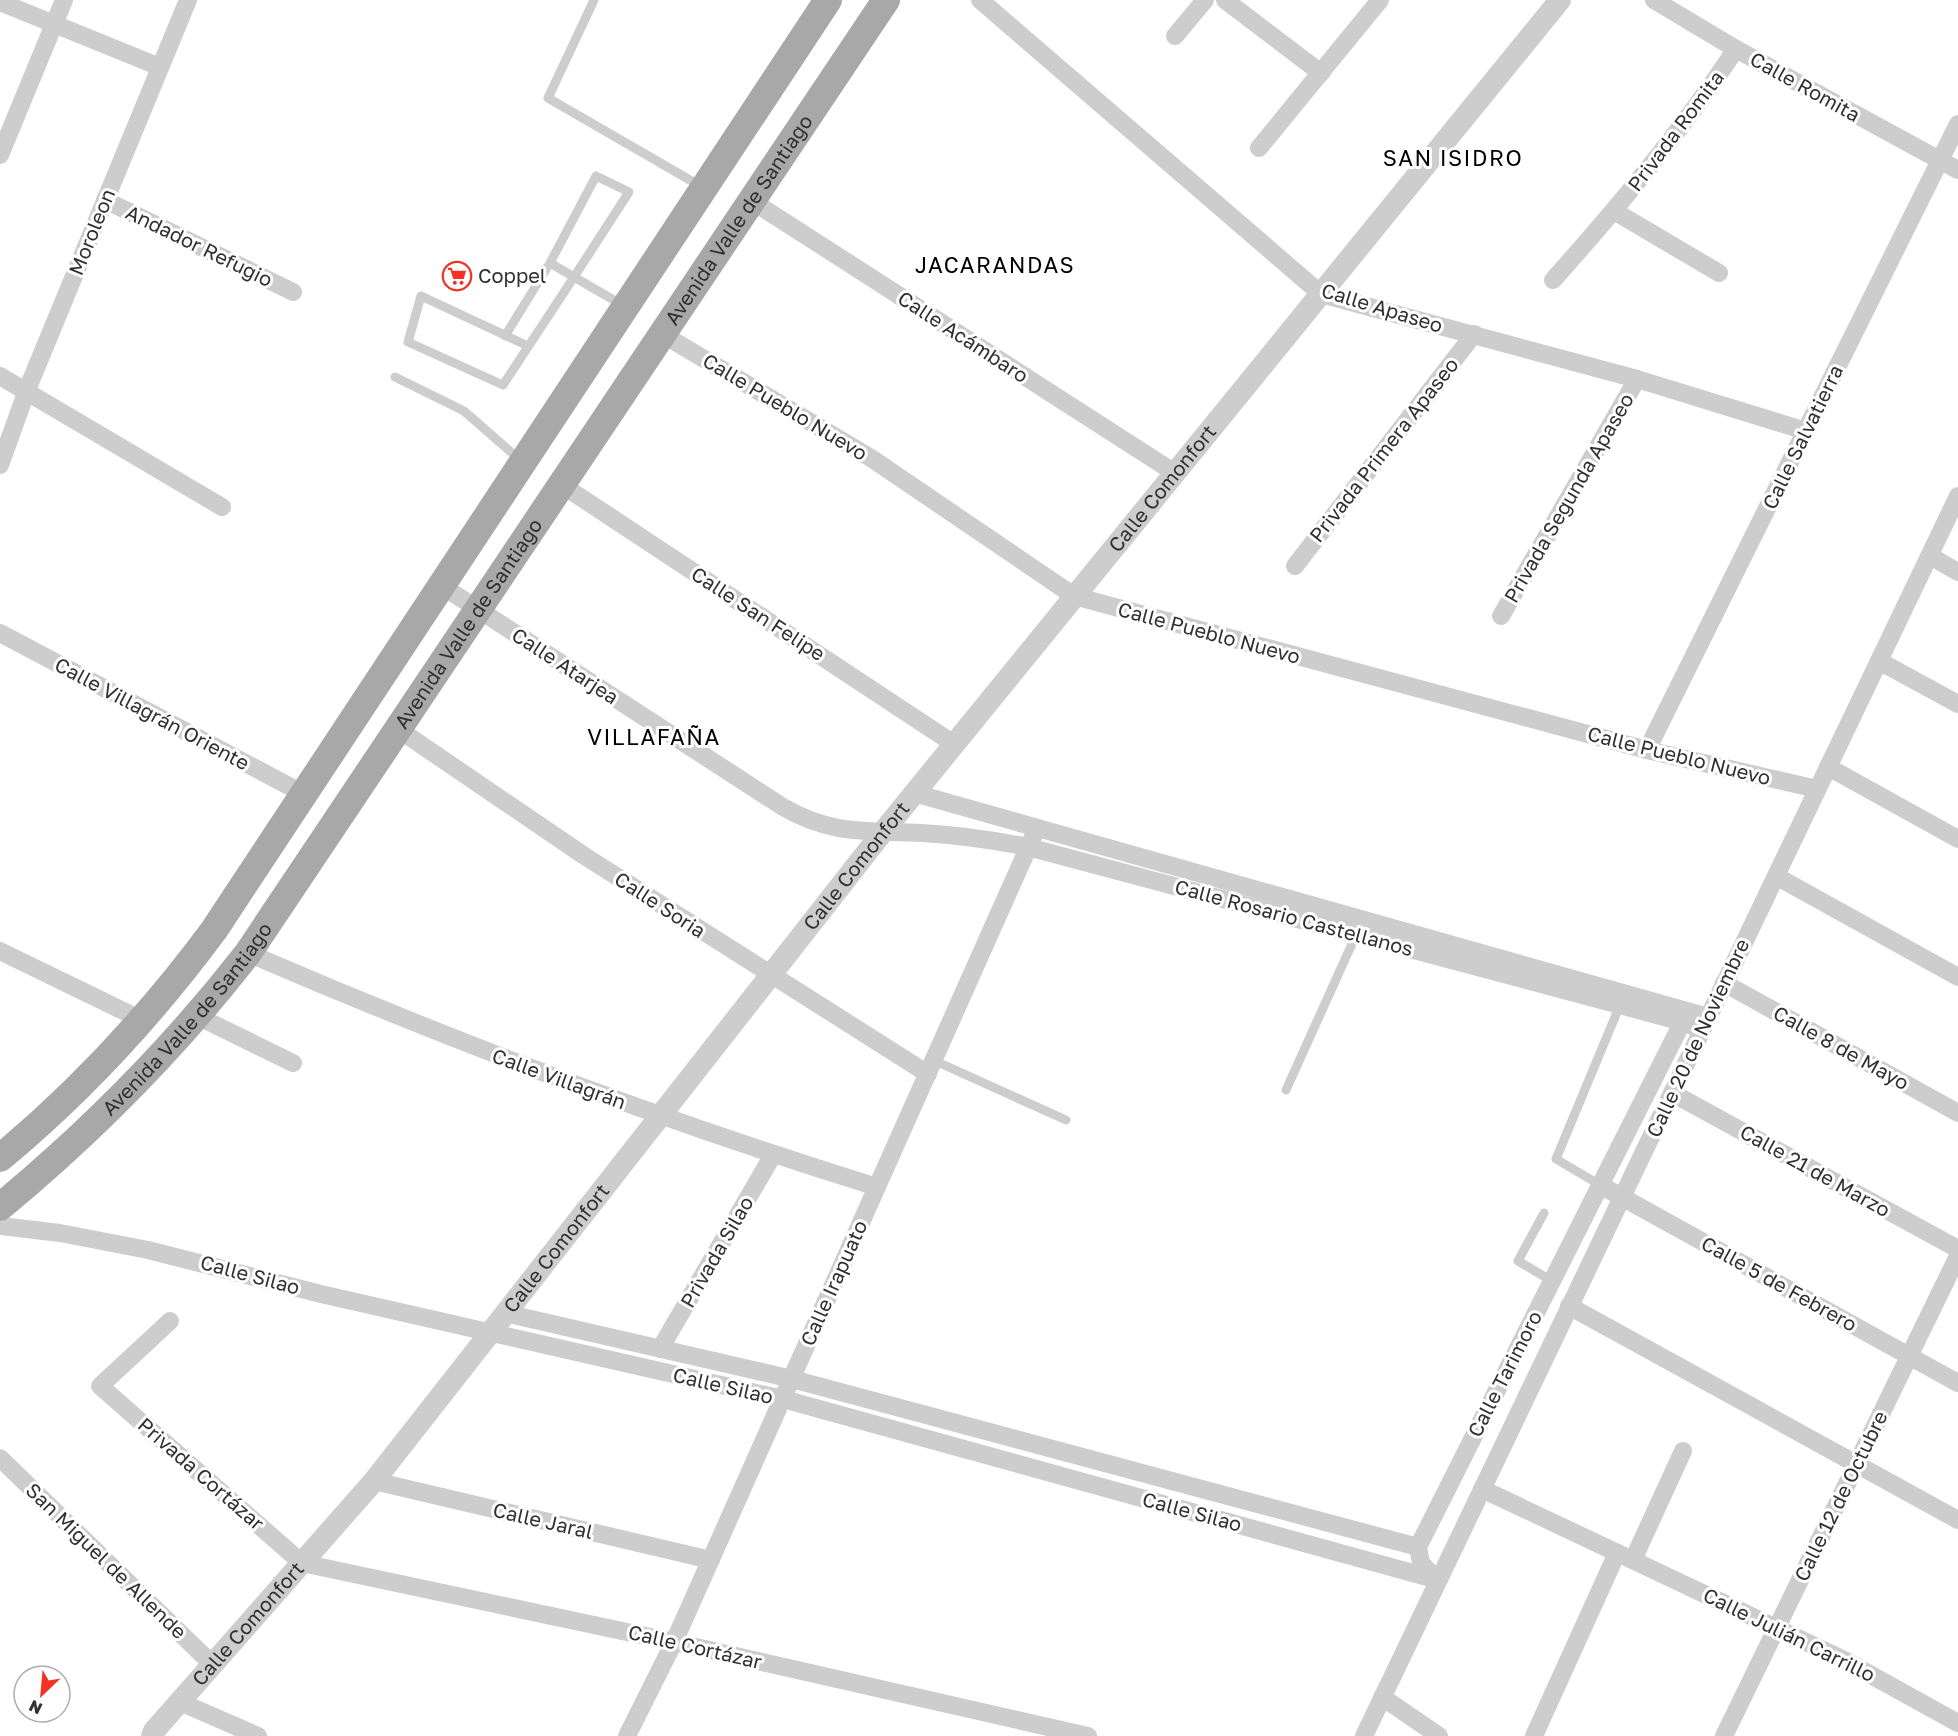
<svg xmlns="http://www.w3.org/2000/svg" width="1958" height="1736" font-family="'Golos Text',sans-serif">
	<rect width="100%" height="100%" fill="#fff"/>
	<g fill="none" stroke-linecap="round" stroke-linejoin="round">
		<g stroke="#cdcdcd" stroke-width="9">
			<polyline points="594,0 548,98 702,187"/>
			<polyline points="505,336 550,263 596,176 629,192 574,277 550,263"/>
			<polyline points="528,346 421,296 408,342 503,385 574,277 624,306"/>
			<polyline points="395,377 464,411 521,461"/>
			<polyline points="933,1060 1066,1120"/>
			<polyline points="1286,1090 1356,935"/>
			<polyline points="1600,1185 1556,1159 1620,1005"/>
			<polyline points="1544,1213 1518,1261 1552,1281"/>
		</g>
		<g stroke="#cdcdcd" stroke-width="18">
			<polyline points="980,0 1321,294 1637,379 1806,431"/>
			<polyline points="1225,0 1321,73"/>
			<polyline points="1654,0 1736,49 1958,170"/>
			<polyline points="0,2 160,67"/>
			<polyline points="1175,36 1205,0"/>
			<polyline points="1259,148 1380,0"/>
			<polyline points="0,155 64,0"/>
			<polyline points="105,200 293,292"/>
			<polyline points="752,201 1175,473"/>
			<polyline points="1614,211 1719,273"/>
			<path d="M1553 280C1620 205 1680 133 1736 49"/>
			<polyline points="662,334 871,458 1074,596 1647,750 1817,789"/>
			<polyline points="0,376 222,507"/>
			<polyline points="0,465 27,390 188,0"/>
			<polyline points="562,485 954,744"/>
			<polyline points="1930,556 1958,572"/>
			<polyline points="1295,566 1474,334"/>
			<path d="M442 586 783 807C833 836 868 830 922 833 958 835 993 840 1028 847L1683 1022 1702 1030"/>
			<polyline points="1501,616 1637,379"/>
			<polyline points="0,633 304,794"/>
			<polyline points="1879,661 1958,704"/>
			<polyline points="398,729 583,855 928,1074"/>
			<polyline points="1647,750 1958,124"/>
			<polyline points="1828,767 1958,839"/>
			<polyline points="914,793 1708,1017"/>
			<polyline points="1776,876 1958,977"/>
			<polyline points="0,951 144,1021"/>
			<path d="M248 953C456 1043 661 1120 877 1187"/>
			<polyline points="1724,983 1958,1113"/>
			<polyline points="199,1017 293,1063"/>
			<polyline points="1672,1093 1958,1249"/>
			<polyline points="1600,1185 1958,1383"/>
			<polyline points="0,1226 60,1233 148,1250 321,1294 783,1399 1438,1580"/>
			<polyline points="1569,1306 1958,1520"/>
			<polyline points="505,1313 792,1379 1418,1547"/>
			<polyline points="170,1321 100,1386 302,1563 674,1642 1088,1736"/>
			<polyline points="660,1349 773,1155"/>
			<polyline points="0,1458 213,1665"/>
			<polyline points="374,1481 711,1560"/>
			<polyline points="1482,1489 1844,1660 1958,1723"/>
			<polyline points="1633,1560 1683,1451"/>
			<polyline points="1435,1578 1421,1563 1418,1547 1687,1013"/>
			<polyline points="1382,1697 1439,1736"/>
			<polyline points="180,1702 258,1736"/>
			<polyline points="627,1736 674,1642 1037,828"/>
			<polyline points="1364,1736 1958,496"/>
			<polyline points="1534,1736 1617,1553"/>
			<polyline points="1724,1736 1958,1256"/>
		</g>
		<path stroke="#cdcdcd" stroke-width="22" id="s1" d="M152 1736 154 1731 374 1481 882 833 1560 0"/>
		<g stroke="#a8a8a8" stroke-width="28">
			<path d="M0 1158C82 1090 151 1015 214 930L828 0"/>
			<path id="s2" d="M0 1207C93 1130 175 1047 248 953L886 0"/>
		</g>
	</g>
	<defs>
		<g id="supermarket-ring" transform="scale(1.5)"><circle r="9.5" fill="#fff" stroke="#f33125" stroke-width="1.5"/><path d="M-6-5.5h2.5l.6 2H6L4.5 2H-2.5L-4.4-4H-6ZM-1.5 3.2a1.3 1.3 0 1 0 .1 0ZM3 3.2a1.3 1.3 0 1 0 .1 0Z" fill="#f33125"/></g>
	</defs>
	<g fill-rule="evenodd">
		<use href="#supermarket-ring" x="457" y="276"/>
	</g>
	<g text-anchor="middle" stroke-width="6" stroke-linejoin="round" paint-order="stroke">
		<g font-size="20" fill="#303030" stroke="#fff">
			<text transform="translate(1805 87) rotate(29)" y="7">Calle Romita</text>
			<text transform="translate(1676 131) rotate(-53)" y="7">Privada Romita</text>
			<text dy="7" stroke="none"><textPath href="#s2" startOffset="1238">Avenida Valle de Santiago</textPath></text>
			<text transform="translate(92 232) rotate(-68)" y="7">Moroleon</text>
			<text transform="translate(199 246) rotate(26)" y="7">Andador Refugio</text>
			<text transform="translate(1382 308) rotate(17)" y="7">Calle Apaseo</text>
			<text transform="translate(963 337) rotate(33)" y="7">Calle Acámbaro</text>
			<text transform="translate(785 407) rotate(31)" y="7">Calle Pueblo Nuevo</text>
			<text transform="translate(1803 437) rotate(-64)" y="7">Calle Salvatierra</text>
			<text transform="translate(1384 450) rotate(-52)" y="7">Privada Primera Apaseo</text>
			<text dy="7" stroke="none"><textPath href="#s1" startOffset="1606">Calle Comonfort</textPath></text>
			<text transform="translate(1569 498) rotate(-60)" y="7">Privada Segunda Apaseo</text>
			<text transform="translate(758 614) rotate(33)" y="7">Calle San Felipe</text>
			<text dy="7" stroke="none"><textPath href="#s2" startOffset="752">Avenida Valle de Santiago</textPath></text>
			<text transform="translate(1209 633) rotate(15)" y="7">Calle Pueblo Nuevo</text>
			<text transform="translate(565 666) rotate(33)" y="7">Calle Atarjea</text>
			<text transform="translate(152 714) rotate(28)" y="7">Calle Villagrán Oriente</text>
			<text transform="translate(1679 756) rotate(14)" y="7">Calle Pueblo Nuevo</text>
			<text dy="7" stroke="none"><textPath href="#s1" startOffset="1120">Calle Comonfort</textPath></text>
			<text transform="translate(660 905) rotate(33)" y="7">Calle Soria</text>
			<text transform="translate(1294 918) rotate(15)" y="7">Calle Rosario Castellanos</text>
			<text dy="7" stroke="none"><textPath href="#s2" startOffset="266">Avenida Valle de Santiago</textPath></text>
			<text transform="translate(1698 1038) rotate(-65)" y="7">Calle 20 de Noviembre</text>
			<text transform="translate(1841 1048) rotate(29)" y="7">Calle 8 de Mayo</text>
			<text transform="translate(559 1079) rotate(20)" y="7">Calle Villagrán</text>
			<text transform="translate(1815 1171) rotate(29)" y="7">Calle 21 de Marzo</text>
			<text dy="7" stroke="none"><textPath href="#s1" startOffset="634">Calle Comonfort</textPath></text>
			<text transform="translate(717 1252) rotate(-60)" y="7">Privada Silao</text>
			<text transform="translate(250 1275) rotate(15)" y="7">Calle Silao</text>
			<text transform="translate(834 1283) rotate(-66)" y="7">Calle Irapuato</text>
			<text transform="translate(1779 1284) rotate(29)" y="7">Calle 5 de Febrero</text>
			<text transform="translate(1505 1374) rotate(-63)" y="7">Calle Tarimoro</text>
			<text transform="translate(723 1386) rotate(13)" y="7">Calle Silao</text>
			<text transform="translate(201 1474) rotate(41)" y="7">Privada Cortázar</text>
			<text transform="translate(1841 1496) rotate(-64)" y="7">Calle 12 de Octubre</text>
			<text transform="translate(1192 1512) rotate(15)" y="7">Calle Silao</text>
			<text transform="translate(543 1521) rotate(13)" y="7">Calle Jaral</text>
			<text transform="translate(106 1561) rotate(44)" y="7">San Miguel de Allende</text>
			<text dy="7" stroke="none"><textPath href="#s1" startOffset="148">Calle Comonfort</textPath></text>
			<text transform="translate(1789 1635) rotate(26)" y="7">Calle Julián Carrillo</text>
			<text transform="translate(695 1647) rotate(13)" y="7">Calle Cortázar</text>
		</g>
		<g font-size="20" fill="#303030" stroke="#fff" text-anchor="start">
			<text x="478" y="283">Coppel</text>
		</g>
		<g font-size="22" letter-spacing="1.5" fill="#000" stroke="#fff">
			<text x="1453" y="166">SAN ISIDRO</text>
			<text x="995" y="273">JACARANDAS</text>
			<text x="654" y="745">VILLAFAÑA</text>
		</g>
	</g>
	<g transform="translate(42 1694) rotate(206)"><circle r="28" fill="#ffffff" stroke="#acacac" stroke-width="1.5"/>
	<path d="M0-4.5L10 22L0 15L-10 22Z" fill="#f33125"/>
	<text y="-9" font-size="16" font-weight="bold" text-anchor="middle" fill="#303030">N</text>
	</g>
</svg>
